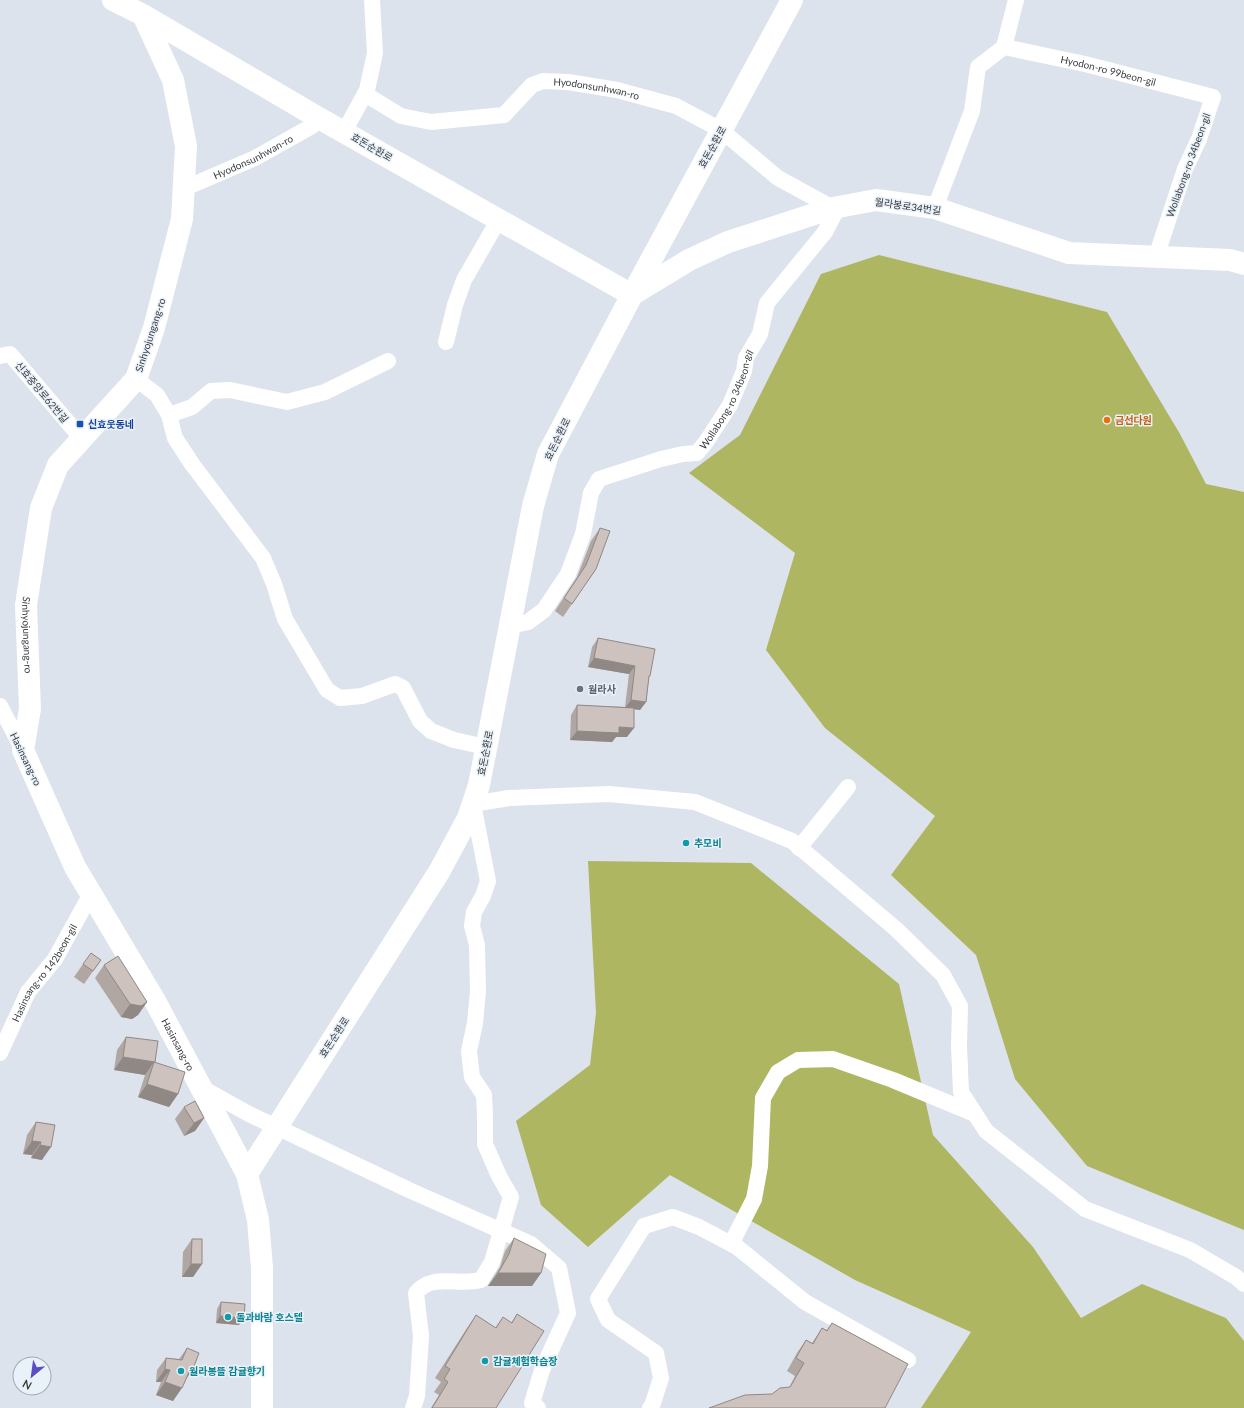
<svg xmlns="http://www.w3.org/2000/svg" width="1244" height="1408" font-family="Lato,'Noto Sans KR',sans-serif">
	<rect width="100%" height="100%" fill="#dce3ec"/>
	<g fill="#aeb662">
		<polygon points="879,255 1107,312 1180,434 1206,484 1244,492 1244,1230 1087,1166 1015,1079 976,955 891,875 935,816 825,728 766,650 795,553 689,473 740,435 821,274"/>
		<polygon points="588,861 751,863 899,984 933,1135 1033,1247 1081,1318 1142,1284 1226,1318 1244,1341 1244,1408 921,1408 971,1332 855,1280 670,1175 588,1247 541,1205 516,1121 590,1065 596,1013"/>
	</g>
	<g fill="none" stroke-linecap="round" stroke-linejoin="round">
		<g stroke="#fff" stroke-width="16">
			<path id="s1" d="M1004 47 1085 64 1213 97 1199 139 1185 169 1156 257"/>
			<path id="s2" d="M365 94 401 116 431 122 504 115 532 85 543 81 568 82 617 90 676 106 721 130 778 178 833 208"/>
			<polyline points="344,132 367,90 375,53 372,0"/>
			<path id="s3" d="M183 189 255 158 312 126 317 117"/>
			<polyline points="935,208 972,111 978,67 1004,47 1016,0"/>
			<polyline points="446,342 455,305 464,280 499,219"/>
			<polyline points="0,356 10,354 82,439"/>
			<polyline points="136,379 157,395 169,415 175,438 192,464 263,558 274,584 285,619 327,690 340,698 362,696 395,684 403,688 420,721 431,731 454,740 486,747"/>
			<polyline points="169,415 192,407 211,391 230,390 287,402 325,392 388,361"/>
			<path id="s4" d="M510 626 528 622 544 610 568 574 583 534 591 493 599 479 661 459 683 454 697 453 706 442 730 405 744 371 746 358 760 334 767 303 825 232 838 207"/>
			<polyline points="0,706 23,750"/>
			<polyline points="799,848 848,787"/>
			<path id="s5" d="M0 1053 28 992 55 959 91 894"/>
			<polyline points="202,1088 249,1114 409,1190 531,1244 559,1268 568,1313 542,1370 532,1403 538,1408"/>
			<polyline points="731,1244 754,1199 760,1166 763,1098 778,1072 798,1060 833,1059 893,1080 975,1114"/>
			<path d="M413 1408 417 1396 421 1336 416 1293C431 1273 459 1286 481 1280L492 1262 511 1197 499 1176 485 1144V1117L484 1095 472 1077 469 1051 475 1023 478 991 477 945 472 926 474 912 483 896 488 881 473 804 509 798 609 794 695 802 792 841 896 929 943 975 960 1006 959 1046 961 1092 986 1131 1085 1209 1190 1250 1236 1277 1244 1284"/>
			<polyline points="650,1408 652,1406 661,1378 656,1353 608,1320 598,1299 644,1226 673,1217 699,1227 737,1247 805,1302 908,1360"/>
		</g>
		<g stroke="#fff" stroke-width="22">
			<polyline points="113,0 143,15 317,117 632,295"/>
			<path id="s6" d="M143 15 173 80 186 146 182 219 154 328 136 379 58 465 41 508 26 605 30 709 23 750 75 867 155 1001 247 1174 258 1220 262 1268V1408"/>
			<polyline points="633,294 689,260 728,242 833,208 876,200 935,208 1069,253 1230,260 1244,264"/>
			<polyline points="247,1174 439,872 468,818 479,785 533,506 548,454 632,295 792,0"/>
		</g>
	</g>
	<g fill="#b0a7a3">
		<polygon points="600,528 596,569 563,617 555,611 577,577 591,541"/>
		<polygon points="598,638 650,676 649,678 646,702 640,710 634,709 627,737 616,737 612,742 570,740 571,715 577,705 625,707 629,674 588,667 592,647"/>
		<polygon points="101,960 84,984 74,977 83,964"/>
		<polygon points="104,965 147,1002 138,1015 132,1019 121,1017 95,978"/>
		<polygon points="126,1037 155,1062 155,1063 178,1094 169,1107 138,1097 145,1075 114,1070 117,1050"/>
		<polygon points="184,1107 204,1118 195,1131 184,1136 175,1119"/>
		<polygon points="36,1122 55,1125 42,1160 31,1158 32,1155 23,1154 27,1135"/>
		<polygon points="514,1238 541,1273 532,1286 488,1286 500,1267 505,1251"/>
		<polygon points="192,1239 202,1264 193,1277 182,1277 183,1252"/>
		<polygon points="221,1302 244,1318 239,1325 216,1323 217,1309"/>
		<polygon points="517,1314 496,1408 431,1408 439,1395 434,1392 441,1382 435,1378 467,1328 476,1315 495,1328 503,1317 511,1323"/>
		<polygon points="832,1323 908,1364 772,1394 789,1388 795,1376 787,1371 797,1353 806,1340 812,1343 822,1328 827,1330"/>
		<polygon points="187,1348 193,1369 187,1377 173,1401 156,1395 161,1382 156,1382 157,1370 166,1358 179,1359"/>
	</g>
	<g fill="#908885">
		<polygon points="594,658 635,666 629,674 588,667"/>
		<polygon points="631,700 646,702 640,710 625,708"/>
		<polygon points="619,727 634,728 627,737 616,737 612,742 570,740 577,731"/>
		<polygon points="147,1002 138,1015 132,1019 121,1017 130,1004"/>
		<polygon points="123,1057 155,1062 153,1065 154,1062 145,1075 114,1070"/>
		<polygon points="147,1084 178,1094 169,1107 138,1097"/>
		<polygon points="204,1118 195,1131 184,1136 194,1123"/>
		<polygon points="32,1141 41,1142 32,1155 23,1154"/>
		<polygon points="40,1145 51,1147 42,1160 31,1158"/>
		<polygon points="191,1264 202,1264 193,1277 182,1277"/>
		<polygon points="498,1273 541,1273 532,1286 488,1286"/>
		<polygon points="220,1316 244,1318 239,1325 216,1323"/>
		<polygon points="191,1368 193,1369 184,1382"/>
		<polygon points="165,1369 170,1370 161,1382 156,1382"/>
		<polygon points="165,1382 182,1388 173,1401 156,1395"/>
	</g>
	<g fill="#cdc2be" stroke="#908885">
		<polygon points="600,528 610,531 596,569 572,604 564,598 586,565"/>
		<polygon points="598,638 655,649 650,676 649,676 646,702 631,700 635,666 594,658"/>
		<polygon points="577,705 634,708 634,728 619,727 619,733 577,731"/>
		<polygon points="91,953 101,960 93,971 83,964"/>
		<polygon points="118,956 147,1002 141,1006 130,1004 104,965"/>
		<polygon points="126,1037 158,1041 155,1062 123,1057"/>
		<polygon points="154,1062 185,1072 178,1094 147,1084"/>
		<polygon points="195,1101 204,1118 194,1123 184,1107"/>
		<polygon points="36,1122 55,1125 51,1147 40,1145 41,1142 32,1141"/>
		<polygon points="514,1238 546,1254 541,1273 498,1273 509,1254"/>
		<polygon points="192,1239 202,1239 202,1264 191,1264"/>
		<polygon points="221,1302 245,1304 244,1318 220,1316"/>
		<polygon points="517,1314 544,1331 496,1408 432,1408 448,1382 444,1379 450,1369 445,1366 476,1315 496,1328 503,1317 512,1323"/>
		<polygon points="832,1323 908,1364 885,1408 709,1408 745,1395 772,1394 780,1388 790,1387 804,1363 796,1358 806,1340 813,1344 822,1328 827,1331"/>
		<polygon points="187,1348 199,1353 193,1369 191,1368 182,1388 165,1382 170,1370 165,1369 166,1358 182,1360"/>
	</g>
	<circle fill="#e8710a" stroke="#e9f1f9" stroke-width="1.5" cx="1107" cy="420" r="4"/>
	<rect fill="#1a4fb4" stroke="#e9f1f9" stroke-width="1.5" x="76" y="420" width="8" height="8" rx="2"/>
	<circle fill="#6b7280" stroke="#e9f1f9" stroke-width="1.5" cx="580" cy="689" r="4"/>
	<g fill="#0f9aa8" stroke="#e9f1f9" stroke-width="1.5">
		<circle cx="686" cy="843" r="4"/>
		<circle cx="228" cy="1317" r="4"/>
		<circle cx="485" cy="1361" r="4"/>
		<circle cx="181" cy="1371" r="4"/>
	</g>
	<g text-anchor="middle" stroke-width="3" stroke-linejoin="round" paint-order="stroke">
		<g font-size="10" fill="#393c40" stroke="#e9f1f9">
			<text dy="4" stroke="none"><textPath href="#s1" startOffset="107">Hyodon-ro 99beon-gil</textPath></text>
			<text dy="4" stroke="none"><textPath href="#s2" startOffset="253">Hyodonsunhwan-ro</textPath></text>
			<text transform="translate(372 147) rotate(30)" y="4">효돈순환로</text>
			<text transform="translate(712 147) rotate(-61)" y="4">효돈순환로</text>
			<text dy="4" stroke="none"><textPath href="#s3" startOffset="77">Hyodonsunhwan-ro</textPath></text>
			<text transform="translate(1188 165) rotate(-70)" y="4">Wollabong-ro 34beon-gil</text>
			<text transform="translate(908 206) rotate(8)" y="4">월라봉로34번길</text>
			<text transform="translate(150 335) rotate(-72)" y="4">Sinhyojungang-ro</text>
			<text transform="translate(42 392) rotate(50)" y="4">신효중앙로62번길</text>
			<text dy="4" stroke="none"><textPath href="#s4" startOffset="346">Wollabong-ro 34beon-gil</textPath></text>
			<text transform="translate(557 439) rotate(-64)" y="4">효돈순환로</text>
			<text dy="4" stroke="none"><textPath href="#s6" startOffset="669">Sinhyojungang-ro</textPath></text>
			<text transform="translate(485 753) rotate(-79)" y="4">효돈순환로</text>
			<text transform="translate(26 759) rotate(64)" y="4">Hasinsang-ro</text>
			<text dy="4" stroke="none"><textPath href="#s5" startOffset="92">Hasinsang-ro 142beon-gil</textPath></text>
			<text transform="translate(334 1037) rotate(-57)" y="4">효돈순환로</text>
			<text dy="4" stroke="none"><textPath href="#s6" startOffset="1118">Hasinsang-ro</textPath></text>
		</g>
		<g font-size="10" font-weight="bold" fill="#c56008" stroke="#e9f1f9" text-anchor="start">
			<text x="1115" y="424">금선다원</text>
		</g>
		<g font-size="10" font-weight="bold" fill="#164399" stroke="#e9f1f9" text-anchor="start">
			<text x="88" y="428">신효웃동네</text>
		</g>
		<g font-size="10" font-weight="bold" fill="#5b616d" stroke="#e9f1f9" text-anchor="start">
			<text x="588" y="693">월라사</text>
		</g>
		<g font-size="10" font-weight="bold" fill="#0d838f" stroke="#e9f1f9" text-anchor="start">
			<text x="694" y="847">추모비</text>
			<text x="236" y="1321">돌과바람 호스텔</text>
			<text x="493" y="1365">감귤체험학습장</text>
			<text x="189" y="1375">월라봉뜰 감귤향기</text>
		</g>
	</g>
	<g transform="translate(32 1376) rotate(209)"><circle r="19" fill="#e9f1f9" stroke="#a3a9af"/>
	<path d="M0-3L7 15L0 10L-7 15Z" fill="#5d4cc4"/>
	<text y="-6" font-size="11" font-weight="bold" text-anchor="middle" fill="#393c40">N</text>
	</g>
</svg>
